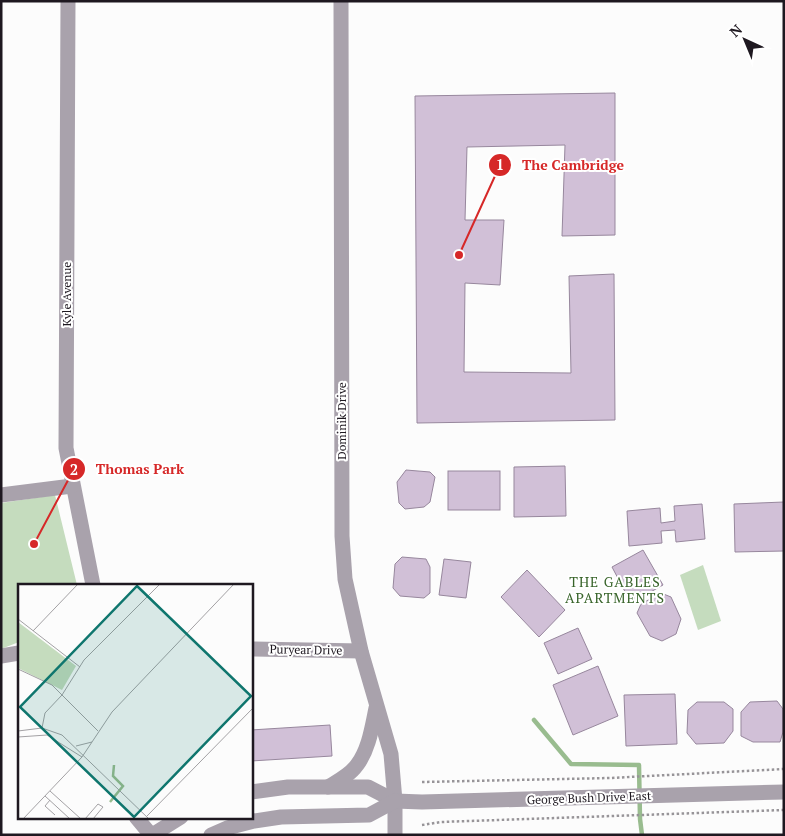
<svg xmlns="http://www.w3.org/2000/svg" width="785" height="836" font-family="'PT Serif',serif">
	<rect width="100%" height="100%" fill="#fcfcfc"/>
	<g fill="#c5dcbe">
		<polygon points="55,495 77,585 19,585 19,642 1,649 1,503"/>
		<polygon points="703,565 721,621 698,630 680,575"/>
	</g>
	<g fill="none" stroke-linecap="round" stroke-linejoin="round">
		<polyline stroke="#99bc8f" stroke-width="4.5" points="534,720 571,764 639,765 640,819 642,835"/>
	</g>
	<g fill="#d1c0d7" stroke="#97879d">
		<polygon points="615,93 615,235 562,236 565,145 467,147 465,220 504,220 500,285 465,283 464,372 571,373 569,276 614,274 615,420 417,423 415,96"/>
		<polygon points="565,466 566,516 514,517 514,467"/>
		<polygon points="406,470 430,472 435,477 430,502 424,507 405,509 399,503 397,482"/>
		<rect x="448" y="471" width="52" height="39"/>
		<polygon points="784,502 784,551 735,552 734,504"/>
		<polygon points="702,504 705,539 676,542 675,530 661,531 662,543 629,546 627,511 660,508 661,523 675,521 674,506"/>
		<polygon points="643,550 663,585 631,603 612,567"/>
		<polygon points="402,557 426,559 430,567 430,593 424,598 400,596 393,588 395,564"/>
		<polygon points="444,559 471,562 466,598 439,595"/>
		<polygon points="527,570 565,610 539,637 501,597"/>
		<polygon points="661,593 671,597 681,619 676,634 662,641 650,636 637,613 641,604"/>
		<polygon points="578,628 592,659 558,674 544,643"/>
		<polygon points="598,666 618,716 573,735 553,685"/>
		<polygon points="675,694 677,744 626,746 624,695"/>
		<polygon points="777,701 783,709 783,732 780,742 753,742 741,736 741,712 750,702"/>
		<polygon points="697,702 724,702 733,709 733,731 724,743 696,744 687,733 688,710"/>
		<polygon points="330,725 332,756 251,761 251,730"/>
	</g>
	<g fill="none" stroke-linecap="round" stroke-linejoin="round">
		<g stroke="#979498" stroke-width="2.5" stroke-dasharray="2.5 2.5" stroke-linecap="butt">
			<polyline points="422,782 610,778 784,769"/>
			<polyline points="422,825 441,822 784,810"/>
		</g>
		<g stroke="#a9a2ac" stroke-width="15">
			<polyline points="68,1 66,448 93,585"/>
			<polyline points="341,1 342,536 345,579 361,651 391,754 395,801 395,835"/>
			<polyline points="1,495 72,486"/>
			<polyline points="251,649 361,651"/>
			<polyline points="1,656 19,653"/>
			<path d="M328 787C338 781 350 775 357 765 369 749 372 727 376 708"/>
			<polyline points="251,792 288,787 368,787 395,801 422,802 784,792"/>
			<polyline points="136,817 151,835"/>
			<polyline points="152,835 181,817"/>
			<polyline points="211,835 227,828 254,821 281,817 369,815 395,801"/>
		</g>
	</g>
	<g text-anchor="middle" stroke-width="4" stroke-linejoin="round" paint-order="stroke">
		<g font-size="12" fill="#1e1820" stroke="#fff">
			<text transform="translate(67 294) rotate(-90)" y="4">Kyle Avenue</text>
			<text transform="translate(342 421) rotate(-90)" y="4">Dominik Drive</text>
			<text transform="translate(306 650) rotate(1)" y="4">Puryear Drive</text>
			<text transform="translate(589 798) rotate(-2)" y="4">George Bush Drive East</text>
		</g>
		<g font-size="14" letter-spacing="1" fill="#38642a" stroke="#fff">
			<text x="615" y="587">THE GABLES<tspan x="615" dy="16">APARTMENTS</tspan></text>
		</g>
	</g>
	<g transform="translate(18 584)">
		<rect width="235" height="235" fill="#fcfcfc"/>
		<path d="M0 38 58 82 44 106 0 84Z" fill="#c5dcbe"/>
		<path fill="none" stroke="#99bc8f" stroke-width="2.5" d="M92 218 105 202 95 192 96 181"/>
		<path fill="none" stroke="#a3a1a4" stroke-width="1" d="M0 35 62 83M15 47 60 0M0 85 34 101 80 147M24 144 27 129 44 111 66 76 142 0M0 147 24 144 44 151 131 235M0 153 29 151 64 173M58 162 74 158M32 207 63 235M27 212 52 235M32 216 27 222 37 231M129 232 235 124M5 235 64 173 94 128 216 0M67 235 80 220 85 223 75 235"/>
		<path fill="#0f766e" fill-opacity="0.15" stroke="#0f766e" stroke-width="2.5" d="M119 2 233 112 116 233 2 123Z"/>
		<rect width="235" height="235" fill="none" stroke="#1e1820" stroke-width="2.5"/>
	</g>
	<path fill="none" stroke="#d62828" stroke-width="2" d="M459 255L500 165M34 544L74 469"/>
	<g fill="#d62828" stroke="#fff" stroke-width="2">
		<circle cx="459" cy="255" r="5"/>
		<circle cx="34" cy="544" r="5"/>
		<circle cx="500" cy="165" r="12"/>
		<circle cx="74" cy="469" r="12"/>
	</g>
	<g font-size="15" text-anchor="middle" font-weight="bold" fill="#fff">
		<text x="500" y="170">1</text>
		<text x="74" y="475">2</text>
	</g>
	<g font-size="14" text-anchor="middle" font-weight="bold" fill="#d62828" stroke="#fff" stroke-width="4" stroke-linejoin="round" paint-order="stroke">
		<text x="573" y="170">The Cambridge</text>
		<text x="140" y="474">Thomas Park</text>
	</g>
	<rect width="785" height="836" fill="none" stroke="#1e1820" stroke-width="5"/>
	<g transform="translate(745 40) rotate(316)" stroke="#ffffff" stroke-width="4" paint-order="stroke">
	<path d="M0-4L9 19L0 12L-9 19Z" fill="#1e1820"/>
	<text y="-8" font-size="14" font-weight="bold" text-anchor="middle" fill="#1e1820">N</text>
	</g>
</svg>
